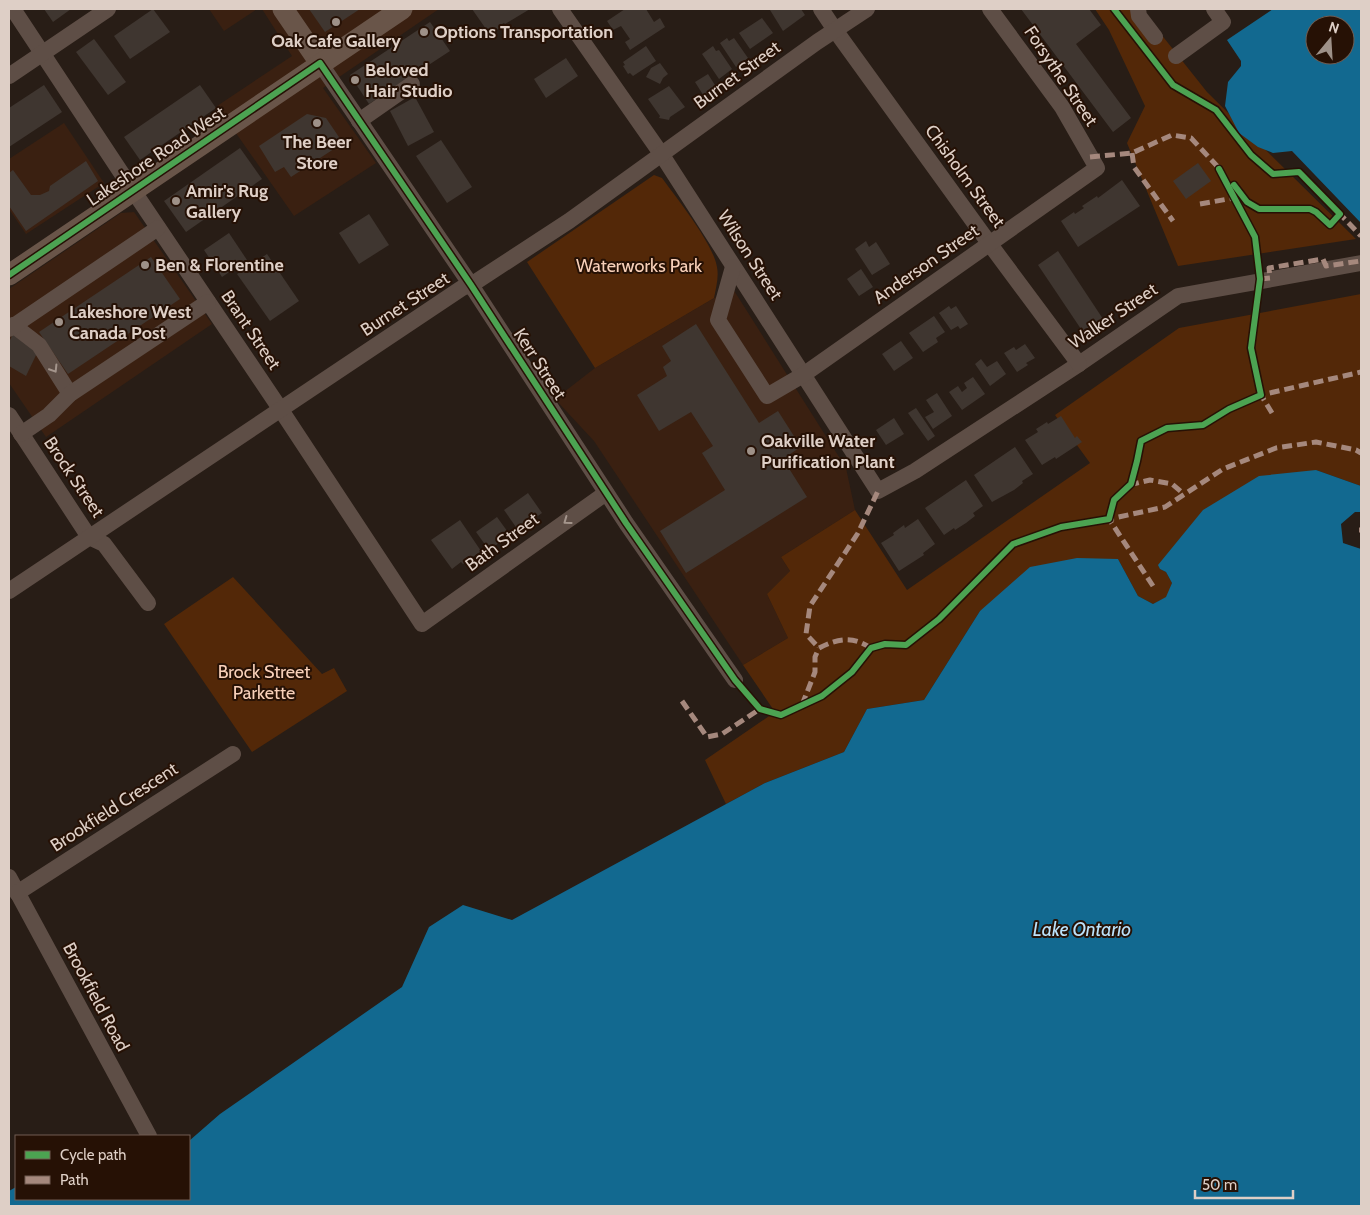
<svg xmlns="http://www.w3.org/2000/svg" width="1370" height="1215" font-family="Cabin,sans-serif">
	<rect width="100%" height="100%" fill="#281d16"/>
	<g fill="#3a2011">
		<polygon points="209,9 257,9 224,31"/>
		<polygon points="262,9 439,9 323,88 376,163 294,216 217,106 292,56"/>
		<polygon points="64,123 104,183 26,234 9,209 9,159"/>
		<polygon points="134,212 212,324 46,437 9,383 9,289 121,213"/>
		<polygon points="733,289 846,468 855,510 781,557 790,571 767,594 788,638 743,665 594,441 555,399 595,368 714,298"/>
	</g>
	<g fill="#532808">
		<polygon points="1095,9 1141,9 1207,92 1356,239 1178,266 1127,143 1145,106 1109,30"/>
		<path d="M654 175 662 178C677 199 713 243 717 267 719 277 716 288 714 298L595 368 527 262Z"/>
		<polygon points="1361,294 1361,486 1316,470 1160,569 1166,572 1172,583 1167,597 1153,604 1138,596 1118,559 980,611 924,700 867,709 844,752 765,783 726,804 705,760 775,712 743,665 788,638 767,594 790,571 781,557 855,510 907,590 1090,463 1055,415 1179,328"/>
		<polygon points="233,577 322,674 334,668 347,691 252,752 164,624"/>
	</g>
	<g fill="#126990" fill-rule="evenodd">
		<path d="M1273 9H1361V223L1292 151 1273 153 1258 147 1239 133 1225 106 1228 82 1241 66V61L1227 40ZM1315 25H1345V55H1315Z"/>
		<polygon points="1316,470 1361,486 1361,512 1355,512 1341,524 1343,543 1361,549 1361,1206 9,1206 9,1191 16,1187 16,1199 189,1199 189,1141 220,1114 402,987 429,927 463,905 512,920 765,783 844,752 867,709 924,700 980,611 1030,567 1077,558 1118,559 1138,596 1153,604 1166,597 1172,583 1166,572 1160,569 1158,565 1203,510 1259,476"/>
	</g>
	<g fill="#3f3630">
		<polygon points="44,9 71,9 53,22"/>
		<polygon points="153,9 170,32 130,59 114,36"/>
		<polygon points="309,9 360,9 325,32"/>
		<polygon points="472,9 530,9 505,24 504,23 498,26 500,28 488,35 485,31 486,29"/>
		<polygon points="625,9 646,9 654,22 660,18 665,27 630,50 625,42 630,39 621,26 613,30 607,21"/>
		<polygon points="771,9 801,9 805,15 783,31 770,10"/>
		<polygon points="1021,9 1089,9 1101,25 1076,44 1131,118 1113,132"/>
		<polygon points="762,18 773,33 750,49 739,33"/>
		<polygon points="430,22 450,51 369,104 350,75"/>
		<polygon points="727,38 729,41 734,38 748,58 736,67 720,43"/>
		<polygon points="94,39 126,82 108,95 76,52"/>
		<polygon points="646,46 656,61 633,76 630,73 628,74 623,66 625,65 623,62"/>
		<polygon points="713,46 716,51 719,50 732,69 719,79 702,54"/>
		<polygon points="566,58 578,76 546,98 534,79"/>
		<polygon points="660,63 668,74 663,78 660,84 646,77 651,68"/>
		<polygon points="708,74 718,90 705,98 695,82"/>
		<polygon points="44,85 62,112 9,147 9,108"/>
		<polygon points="200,85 216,108 140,160 124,137"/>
		<polygon points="669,86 685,107 670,117 669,120 659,118 660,116 648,99"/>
		<polygon points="415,97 434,132 408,146 390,111"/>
		<polygon points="307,114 326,118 343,143 291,177 284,167 275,172 259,146"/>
		<polygon points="441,140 472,187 447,203 416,156"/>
		<polygon points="240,148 262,179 186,232 164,201"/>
		<polygon points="86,161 98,181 26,231 9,206 9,173 13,170 31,195 40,195 49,191 50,186"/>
		<polygon points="1198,163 1211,181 1186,199 1173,181"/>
		<polygon points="1122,180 1140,206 1078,247 1061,221 1074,212 1075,214 1084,208 1082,206 1097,196 1098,198"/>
		<polygon points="369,214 389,245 359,264 339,233"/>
		<polygon points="229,233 247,260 222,277 204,250"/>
		<polygon points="866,241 869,247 876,242 890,264 872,275 855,249"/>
		<polygon points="1058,251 1105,322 1085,335 1038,265"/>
		<polygon points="267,254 299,301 270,321 237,274"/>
		<polygon points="151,257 180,299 68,374 39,332"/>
		<polygon points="861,269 873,287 859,296 847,279"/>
		<polygon points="949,306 951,309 956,306 968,324 960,329 958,326 951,330 939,313"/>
		<polygon points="934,316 945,332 936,338 938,342 923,352 909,333"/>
		<polygon points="696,324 759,423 778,411 799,444 797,445 799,448 783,459 807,497 686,573 660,531 725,490 702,453 713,446 691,412 659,431 637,395 667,376 663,367 671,361 662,346"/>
		<polygon points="13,334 38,351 26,376 9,366 9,342"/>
		<polygon points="901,341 913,358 894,371 882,354"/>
		<polygon points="1025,344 1035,358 1026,363 1028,365 1017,372 1004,353 1014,347 1016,350"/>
		<polygon points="981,359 987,367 997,361 1006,374 990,386 975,364"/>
		<polygon points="973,377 985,394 962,410 949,392 958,386 962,392 967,388 964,383"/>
		<polygon points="937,393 952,416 933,429 925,417 934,412 926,400"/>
		<polygon points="916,408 935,436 928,441 908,413"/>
		<polygon points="1061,416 1075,438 1077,436 1082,442 1056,459 1055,457 1042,465 1025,440 1038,432 1036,429 1047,422 1048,424"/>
		<polygon points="894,418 904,434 886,445 876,430"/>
		<polygon points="1015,447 1033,474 1022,481 1023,483 1014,490 992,502 974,475"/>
		<polygon points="966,480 983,506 973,513 975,516 966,523 955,530 954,528 944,535 925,508"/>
		<polygon points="528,493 542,513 518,530 504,510"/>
		<polygon points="497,517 510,535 489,550 476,532"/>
		<polygon points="918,519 935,544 923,553 924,555 899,571 881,543 894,535 893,533 904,525 905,528"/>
		<polygon points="460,520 481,551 463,564 461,562 452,569 431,540"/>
	</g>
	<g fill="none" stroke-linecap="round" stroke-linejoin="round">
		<g stroke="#5e4e46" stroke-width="16">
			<polyline points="13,9 120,171 281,410 422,624 606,493"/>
			<polyline points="560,9 662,155 878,491 915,471 1079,364 1178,296 1361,263"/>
			<polyline points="821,9 835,30 989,243 1079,364"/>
			<polyline points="1138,9 1139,16 1155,37"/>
			<polyline points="1176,56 1223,22 1214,9"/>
			<polyline points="320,63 471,285 626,523 735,680"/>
			<polyline points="9,76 108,9"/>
			<polyline points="359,121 412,84"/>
			<polyline points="733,267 718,320 767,396 803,375 1097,168 1062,107 990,9"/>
			<polyline points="13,325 39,345 70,394"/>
			<polyline points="9,329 158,228"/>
			<polyline points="9,415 89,537 104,544 148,603"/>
			<polyline points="21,434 49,415 70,394 208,302"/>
			<polyline points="9,591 462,288 471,285 569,221 817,42 867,9"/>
			<polyline points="9,877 149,1136"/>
			<polyline points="17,893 233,754"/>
		</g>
		<g stroke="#695549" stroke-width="21">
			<polyline points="283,9 320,63"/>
			<polyline points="9,275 402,9"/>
		</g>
		<g stroke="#a5887d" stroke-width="5" stroke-dasharray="10 5" stroke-linecap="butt">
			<polyline points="1132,153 1134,167 1173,221"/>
			<polyline points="1090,157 1132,153 1172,135 1191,138 1217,166 1221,173"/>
			<polyline points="1200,204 1234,198"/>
			<polyline points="1338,212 1361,236"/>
			<polyline points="1260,279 1270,278 1269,268 1323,259 1326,266 1361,261"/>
			<polyline points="1272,413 1261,395 1361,372"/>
			<polyline points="1129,485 1150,480 1172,484 1184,494"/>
			<polyline points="1359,530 1361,530"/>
			<polyline points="1153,586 1109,519 1165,507 1223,469 1276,448 1316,442 1356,450 1361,453"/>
			<path d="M871 648C852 636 839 638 819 648L806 634 810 606 858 533 878 491"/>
			<polyline points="682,701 707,737 722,734 760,709"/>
			<polyline points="802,705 815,672 815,657 819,648"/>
		</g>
		<g stroke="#261105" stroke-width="9">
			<g id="cycleway">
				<polyline points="1114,9 1173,85 1216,110 1251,155 1273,174 1299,172 1340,214 1330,225 1316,212 1310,209 1259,209 1247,202 1234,185"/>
				<polyline points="9,275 320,63 471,285 626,523 735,680 760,709 781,715 822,696 852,672 871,648 885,644 906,645 939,619 1013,544 1061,527 1109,519 1114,500 1131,484 1137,461 1141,441 1167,428 1203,425 1229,409 1261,395 1251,348 1260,279 1255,237 1219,169"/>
			</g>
		</g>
		<use href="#cycleway" stroke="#4ca352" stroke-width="6"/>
	</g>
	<defs><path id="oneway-chevron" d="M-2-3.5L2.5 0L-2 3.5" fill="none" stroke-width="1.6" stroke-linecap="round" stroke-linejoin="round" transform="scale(1.25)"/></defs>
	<g stroke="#a4958c">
		<use href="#oneway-chevron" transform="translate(54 369) rotate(58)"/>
		<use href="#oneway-chevron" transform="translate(567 521) rotate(144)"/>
	</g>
	<g fill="#9e9188" stroke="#261105" stroke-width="2">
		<circle cx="336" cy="22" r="5"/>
		<circle cx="424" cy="32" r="5"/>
		<circle cx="355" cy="80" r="5"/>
		<circle cx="317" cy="123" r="5"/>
		<circle cx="176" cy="201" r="5"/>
		<circle cx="145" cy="265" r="5"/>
		<circle cx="59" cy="322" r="5"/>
		<circle cx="751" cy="451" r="5"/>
	</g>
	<g text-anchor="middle" stroke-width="4" stroke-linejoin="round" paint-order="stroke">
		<g font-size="18" font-weight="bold" fill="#decfc6" stroke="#261105" text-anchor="start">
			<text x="434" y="38">Options Transportation</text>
			<text x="336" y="47" text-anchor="middle">Oak Cafe Gallery</text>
			<text x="365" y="76">Beloved<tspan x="365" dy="21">Hair Studio</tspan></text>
			<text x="317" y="148" text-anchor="middle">The Beer<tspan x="317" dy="21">Store</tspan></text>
			<text x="186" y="197">Amir's Rug<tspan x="186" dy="21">Gallery</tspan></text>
			<text x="155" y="271">Ben &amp; Florentine</text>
			<text x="69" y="318">Lakeshore West<tspan x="69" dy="21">Canada Post</tspan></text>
			<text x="761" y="447">Oakville Water<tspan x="761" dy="21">Purification Plant</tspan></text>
		</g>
		<g font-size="18" fill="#decfc6" stroke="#261105">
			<text transform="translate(737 75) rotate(-36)" y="6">Burnet Street</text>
			<text transform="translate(1061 76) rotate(56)" y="6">Forsythe Street</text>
			<text transform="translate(156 156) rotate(-34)" y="6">Lakeshore Road West</text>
			<text transform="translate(965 176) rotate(54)" y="6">Chisholm Street</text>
			<text transform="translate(750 255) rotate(57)" y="6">Wilson Street</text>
			<text transform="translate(926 264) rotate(-35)" y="6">Anderson Street</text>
			<text transform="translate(405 304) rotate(-33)" y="6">Burnet Street</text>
			<text transform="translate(1113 316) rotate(-34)" y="6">Walker Street</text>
			<text transform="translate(251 330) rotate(56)" y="6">Brant Street</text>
			<text transform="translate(540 364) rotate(57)" y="6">Kerr Street</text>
			<text transform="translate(74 477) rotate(56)" y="6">Brock Street</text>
			<text transform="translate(502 542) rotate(-36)" y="6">Bath Street</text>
			<text transform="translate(114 807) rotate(-33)" y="6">Brookfield Crescent</text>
			<text transform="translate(96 997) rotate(62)" y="6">Brookfield Road</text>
		</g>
		<g font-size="18" fill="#f8d0b9" stroke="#261105">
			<text x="639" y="272">Waterworks Park</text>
			<text x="264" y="678">Brock Street<tspan x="264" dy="21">Parkette</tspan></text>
		</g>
		<g font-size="19" font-style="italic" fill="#bbe3fc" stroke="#261105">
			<text x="1082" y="936">Lake Ontario</text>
		</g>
	</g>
	<rect width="1370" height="1215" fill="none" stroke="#decfc6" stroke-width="20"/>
	<rect x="15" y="1135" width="175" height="65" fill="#261105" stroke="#705d52"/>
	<rect x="25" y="1151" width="25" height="8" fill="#4ca352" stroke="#705d52"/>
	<text x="60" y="1160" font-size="15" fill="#decfc6">Cycle path</text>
	<rect x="25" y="1176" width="25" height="8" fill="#a5887d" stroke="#705d52"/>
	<text x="60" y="1185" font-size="15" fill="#decfc6">Path</text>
	<g transform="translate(1330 40) rotate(18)"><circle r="24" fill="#261105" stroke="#705d52"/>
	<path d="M0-4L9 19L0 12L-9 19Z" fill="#9e9188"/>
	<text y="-8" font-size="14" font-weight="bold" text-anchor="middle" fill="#decfc6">N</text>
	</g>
	<path d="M1195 1190v8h98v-8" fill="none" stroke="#decfc6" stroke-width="2.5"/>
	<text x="1202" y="1190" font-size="15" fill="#decfc6" stroke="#261105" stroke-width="4" paint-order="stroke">50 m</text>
</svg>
